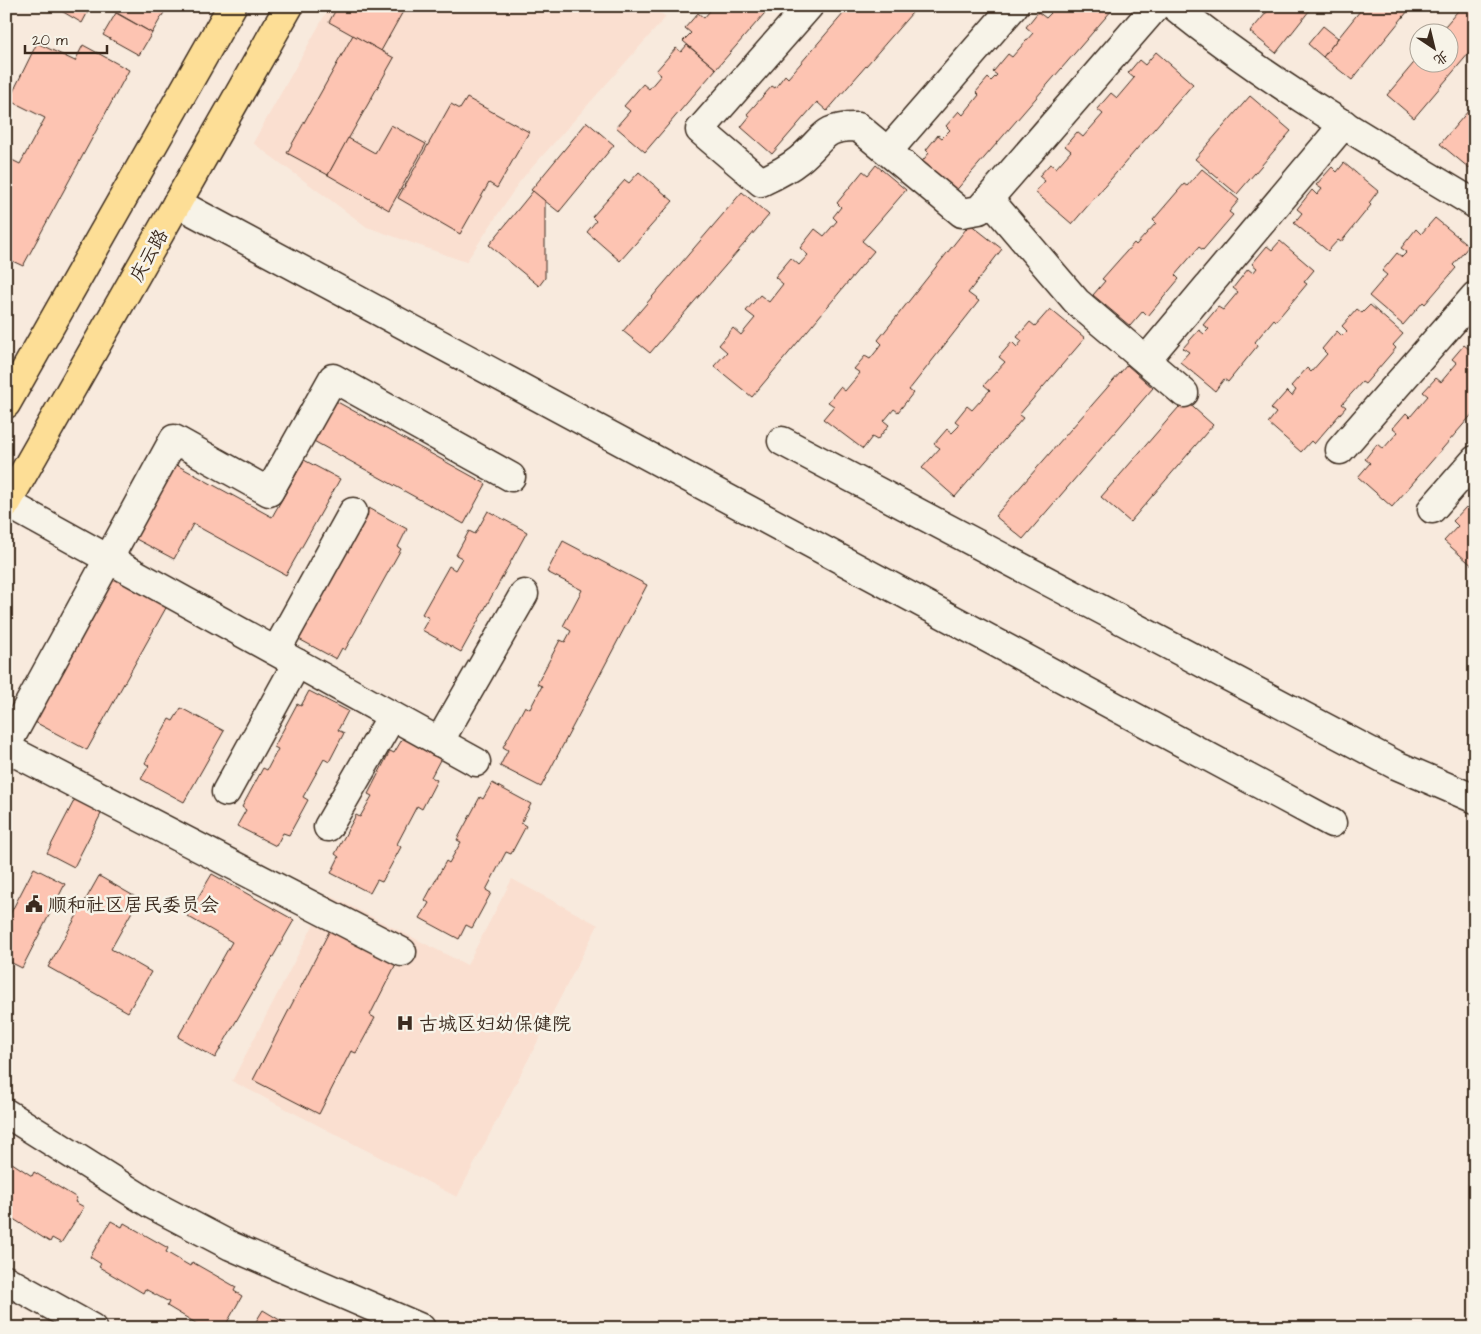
<svg xmlns="http://www.w3.org/2000/svg" width="1481" height="1334" font-family="'Architects Daughter','LXGW WenKai TC',sans-serif">
	<rect width="100%" height="100%" fill="#f8eadd"/>
	<filter id="ink" filterUnits="userSpaceOnUse"><feTurbulence type="fractalNoise" baseFrequency=".02" numOctaves="2"/><feDisplacementMap in="SourceGraphic" scale="10" xChannelSelector="R" yChannelSelector="G"/><feConvolveMatrix kernelMatrix="1 2 1 2 8 2 1 2 1" color-interpolation-filters="sRGB"/></filter>
	<g filter="url(#ink)">
		<g fill="#fadfd0">
			<polygon points="330,6 651,6 666,17 520,181 466,262 367,227 253,143"/>
			<polygon points="512,879 598,925 457,1197 232,1081 329,895 467,965"/>
		</g>
		<g fill="#fdc4b2" stroke="#3b2a1e">
			<polygon points="53,6 91,6 82,23"/>
			<polygon points="105,6 161,6 166,9 152,33"/>
			<polygon points="338,6 406,6 381,51 329,22"/>
			<polygon points="714,6 771,6 716,69 683,41 691,33 685,28 698,13 704,18"/>
			<polygon points="850,6 918,6 827,111 817,102 772,154 741,127 750,116 747,114 772,86 775,88 785,75 788,78"/>
			<polygon points="1108,6 1112,10 953,194 919,165 929,153 926,150 938,135 942,138 950,130 946,126 959,111 963,115 979,95 976,92 988,78 991,81 997,75 993,72 1008,54 1012,57 1033,33 1026,27 1038,12 1046,18 1051,13 1044,6"/>
			<polygon points="1272,6 1313,6 1276,53 1250,32"/>
			<polygon points="1364,6 1412,6 1352,80 1323,57"/>
			<polygon points="1462,6 1475,6 1475,46 1414,118 1387,95 1418,58 1418,62 1448,62 1448,32 1440,32"/>
			<polygon points="116,13 152,33 139,55 103,35"/>
			<polygon points="1323,26 1338,38 1323,57 1308,44"/>
			<polygon points="353,35 394,58 328,175 287,153"/>
			<polygon points="37,43 75,61 83,45 129,70 23,266 6,258 6,188 7,186 6,186 6,157 20,164 45,118 9,100"/>
			<polygon points="687,45 716,69 645,152 616,127 630,111 624,106 643,84 649,89 661,75 656,71 676,48 681,52"/>
			<polygon points="1156,52 1193,84 1072,224 1035,192 1045,181 1039,176 1050,164 1056,168 1071,151 1065,146 1077,132 1083,137 1103,114 1097,109 1111,93 1117,98 1134,78 1128,73 1139,60 1145,65"/>
			<polygon points="1250,96 1291,131 1237,194 1195,159"/>
			<polygon points="467,98 529,132 497,188 489,183 460,234 398,198 451,104 460,109"/>
			<polygon points="1475,103 1475,160 1469,168 1440,144"/>
			<polygon points="587,122 614,145 559,212 531,190"/>
			<polygon points="391,125 426,144 389,210 328,175 348,138 375,153"/>
			<polygon points="1344,163 1378,191 1369,203 1371,205 1341,242 1338,240 1328,251 1294,223 1302,213 1297,209 1312,190 1317,195 1322,189 1316,185 1332,167 1337,172"/>
			<polygon points="876,165 906,190 862,241 874,251 752,397 714,366 727,352 719,345 733,328 741,335 755,318 746,311 760,295 769,302 783,284 775,277 791,258 799,265 808,255 800,248 815,229 824,236 837,221 833,217 841,207 837,203 863,171 868,175"/>
			<polygon points="1202,169 1239,200 1229,212 1233,215 1203,250 1199,247 1175,275 1179,279 1148,316 1143,311 1130,326 1093,295 1105,281 1102,279 1134,243 1136,245 1156,223 1153,220 1184,184 1187,186"/>
			<polygon points="639,172 673,201 620,261 587,232 596,221 592,217 625,180 629,183"/>
			<polygon points="533,191 545,201 545,278 539,286 489,245"/>
			<polygon points="742,192 769,215 650,353 623,331"/>
			<polygon points="1435,218 1469,246 1453,265 1456,268 1425,304 1423,302 1403,325 1369,296 1387,275 1382,271 1397,253 1402,257 1407,252 1401,248 1416,229 1421,234"/>
			<polygon points="970,224 1002,249 968,293 979,301 909,390 913,393 898,412 894,409 884,421 889,425 877,440 872,437 863,449 823,419 834,406 828,402 840,387 845,391 860,373 854,369 865,356 870,359 882,344 878,340"/>
			<polygon points="1280,241 1314,270 1304,282 1307,284 1276,321 1274,319 1255,342 1258,345 1228,382 1224,379 1215,391 1180,362 1189,352 1183,348 1199,330 1204,334 1209,329 1203,325 1218,307 1223,310 1238,292 1233,288 1248,269 1253,273 1257,268 1252,264 1267,246 1272,250"/>
			<polygon points="1370,305 1403,334 1393,345 1396,348 1365,384 1362,382 1342,404 1346,407 1314,444 1311,441 1301,452 1268,423 1276,413 1271,409 1287,391 1292,396 1296,390 1291,386 1307,368 1311,372 1327,354 1322,349 1337,331 1342,336 1347,331 1342,326 1357,309 1362,313"/>
			<polygon points="1050,309 1085,338 1019,415 1023,418 955,497 922,468 940,448 934,444 947,429 952,433 960,425 955,421 967,406 972,410 990,390 984,385 1005,362 999,357 1012,342 1017,347 1022,341 1017,337 1030,322 1035,326"/>
			<polygon points="1475,343 1475,411 1392,507 1358,477 1370,463 1365,459 1377,444 1383,449 1398,432 1393,428 1406,413 1410,417 1428,396 1423,392 1436,378 1441,382 1457,363 1452,359 1464,345 1469,349"/>
			<polygon points="1127,365 1153,388 1023,539 995,516"/>
			<polygon points="332,399 486,484 464,524 310,439"/>
			<polygon points="1185,400 1213,425 1130,522 1101,497"/>
			<polygon points="304,460 340,479 286,575 193,524 174,559 132,537 173,463 272,517"/>
			<polygon points="1475,506 1475,568 1444,541 1458,526 1453,521 1466,507 1470,511"/>
			<polygon points="369,508 407,529 398,547 401,549 345,650 342,648 336,659 297,638"/>
			<polygon points="488,511 527,532 461,652 422,630 429,618 422,614 449,566 455,570 462,558 456,555 469,531 475,534"/>
			<polygon points="563,541 647,585 541,787 500,766 508,750 503,747 525,706 530,709 542,686 537,684 560,640 565,642 571,631 563,626 582,590 547,572"/>
			<polygon points="113,577 167,606 87,750 33,721"/>
			<polygon points="309,691 348,711 338,730 344,733 329,762 324,759 303,797 308,800 289,835 283,833 276,846 237,826 246,810 242,807 263,768 267,770 278,749 274,747 297,704 301,706"/>
			<polygon points="181,708 224,731 184,802 141,779 149,766 145,763 169,719 173,721"/>
			<polygon points="403,738 441,758 431,777 437,780 422,809 417,806 397,844 401,847 382,882 377,880 370,893 331,873 339,857 335,854 356,815 360,817 372,796 368,794 390,751 394,753"/>
			<polygon points="492,783 531,804 521,823 526,826 511,854 506,852 486,890 491,893 472,928 466,925 459,939 420,918 429,903 425,900 446,861 449,863 461,842 457,840 480,797 483,799"/>
			<polygon points="77,795 104,808 74,867 47,853"/>
			<polygon points="34,868 65,884 22,968 6,960 6,922"/>
			<polygon points="212,874 294,920 215,1058 178,1037 232,942 187,916"/>
			<polygon points="99,876 139,899 111,949 151,972 128,1012 48,967"/>
			<polygon points="331,928 397,962 370,1015 375,1018 356,1053 351,1051 319,1114 253,1080"/>
			<polygon points="6,1155 11,1158 9,1161 32,1176 34,1172 77,1198 75,1202 84,1207 61,1243 52,1238 50,1242 7,1215 9,1212 6,1210"/>
			<polygon points="111,1221 122,1227 124,1223 168,1248 166,1252 190,1266 192,1262 236,1287 234,1291 242,1296 224,1328 204,1328 167,1306 169,1302 145,1289 143,1293 99,1267 101,1264 90,1257"/>
			<polygon points="263,1310 293,1328 252,1328"/>
		</g>
		<g fill="none" stroke-linecap="round" stroke-linejoin="round">
			<g stroke="#3b2a1e" stroke-width="31">
				<g id="minor">
					<path d="M809 6 700 130 761 182C774 176 788 169 799 160 824 140 821 126 858 127L962 213 979 210 1156 6"/>
					<path d="M1174 6C1267 82 1372 142 1475 204"/>
					<polyline points="888,151 1014,6"/>
					<polyline points="989,199 1077,302 1184,393"/>
					<polyline points="177,203 1332,823"/>
					<polyline points="1146,360 1344,124"/>
					<polyline points="782,441 1396,765 1475,799"/>
					<polyline points="1340,450 1475,296"/>
					<polyline points="7,503 476,762"/>
					<polyline points="1432,509 1475,460"/>
					<polyline points="276,651 353,512"/>
					<polyline points="439,742 524,594"/>
					<polyline points="6,746 174,439 269,492 333,378 511,477"/>
					<polyline points="6,748 402,952"/>
					<polyline points="226,792 297,663"/>
					<polyline points="328,827 392,716"/>
					<polyline points="6,1113 149,1203 231,1246 421,1328"/>
					<polyline points="6,1280 92,1328"/>
				</g>
			</g>
			<g stroke="#3b2a1e" stroke-width="31">
				<g id="major">
					<polyline points="6,404 232,6"/>
					<polyline points="6,504 289,6"/>
				</g>
			</g>
			<use href="#minor" stroke="#f7f3e8" stroke-width="28"/>
			<use href="#major" stroke="#fdde96" stroke-width="28"/>
		</g>
	</g>
	<defs>
		<g id="civic-bare" transform="scale(1.35)"><path d="M-.6-6.5H3V-4.5H.6V-3L4-1V1h2V6H-6V1h2V-1L-.6-3ZM-1.2 2.5V6h2.4V2.5Z" fill="#3b2a1e" stroke="#f7f3e8" stroke-width="2.5" paint-order="stroke"/></g>
		<g id="hospital-bare" transform="scale(1.35)"><path d="M-5-5h3v3.5h4V-5h3V5h-3V1.5h-4V5h-3Z" fill="#3b2a1e" stroke="#f7f3e8" stroke-width="2.5" paint-order="stroke"/></g>
	</defs>
	<g fill-rule="evenodd">
		<use href="#civic-bare" x="34" y="904"/>
		<use href="#hospital-bare" x="405" y="1023"/>
	</g>
	<g text-anchor="middle" stroke-width="5" stroke-linejoin="round" paint-order="stroke">
		<g font-size="19" fill="#3b2a1e" stroke="#f7f3e8">
			<text transform="translate(148 255) rotate(-60)" y="7">庆云路</text>
		</g>
		<g font-size="19" fill="#3b2a1e" stroke="#f7f3e8" text-anchor="start">
			<text x="48" y="911">顺和社区居民委员会</text>
			<text x="419" y="1030">古城区妇幼保健院</text>
		</g>
	</g>
	<rect width="1481" height="1334" fill="none" stroke="#f7f3e8" stroke-width="25"/>
	<rect x="12" y="12" width="1456" height="1309" fill="none" stroke="#3b2a1e" stroke-width="2" filter="url(#ink)"/>
	<g transform="translate(1434 48) rotate(145)"><circle r="24" fill="#f7f3e8" stroke="#aca397"/>
	<path d="M0-4L9 19L0 12L-9 19Z" fill="#3b2a1e"/>
	<text y="-8" font-size="14" font-weight="bold" text-anchor="middle" fill="#3b2a1e">北</text>
	</g>
	<path d="M25 45v8h82v-8" fill="none" stroke="#3b2a1e" stroke-width="2.5"/>
	<text x="32" y="45" font-size="15" fill="#3b2a1e" stroke="#f7f3e8" stroke-width="4" paint-order="stroke">20 m</text>
</svg>
